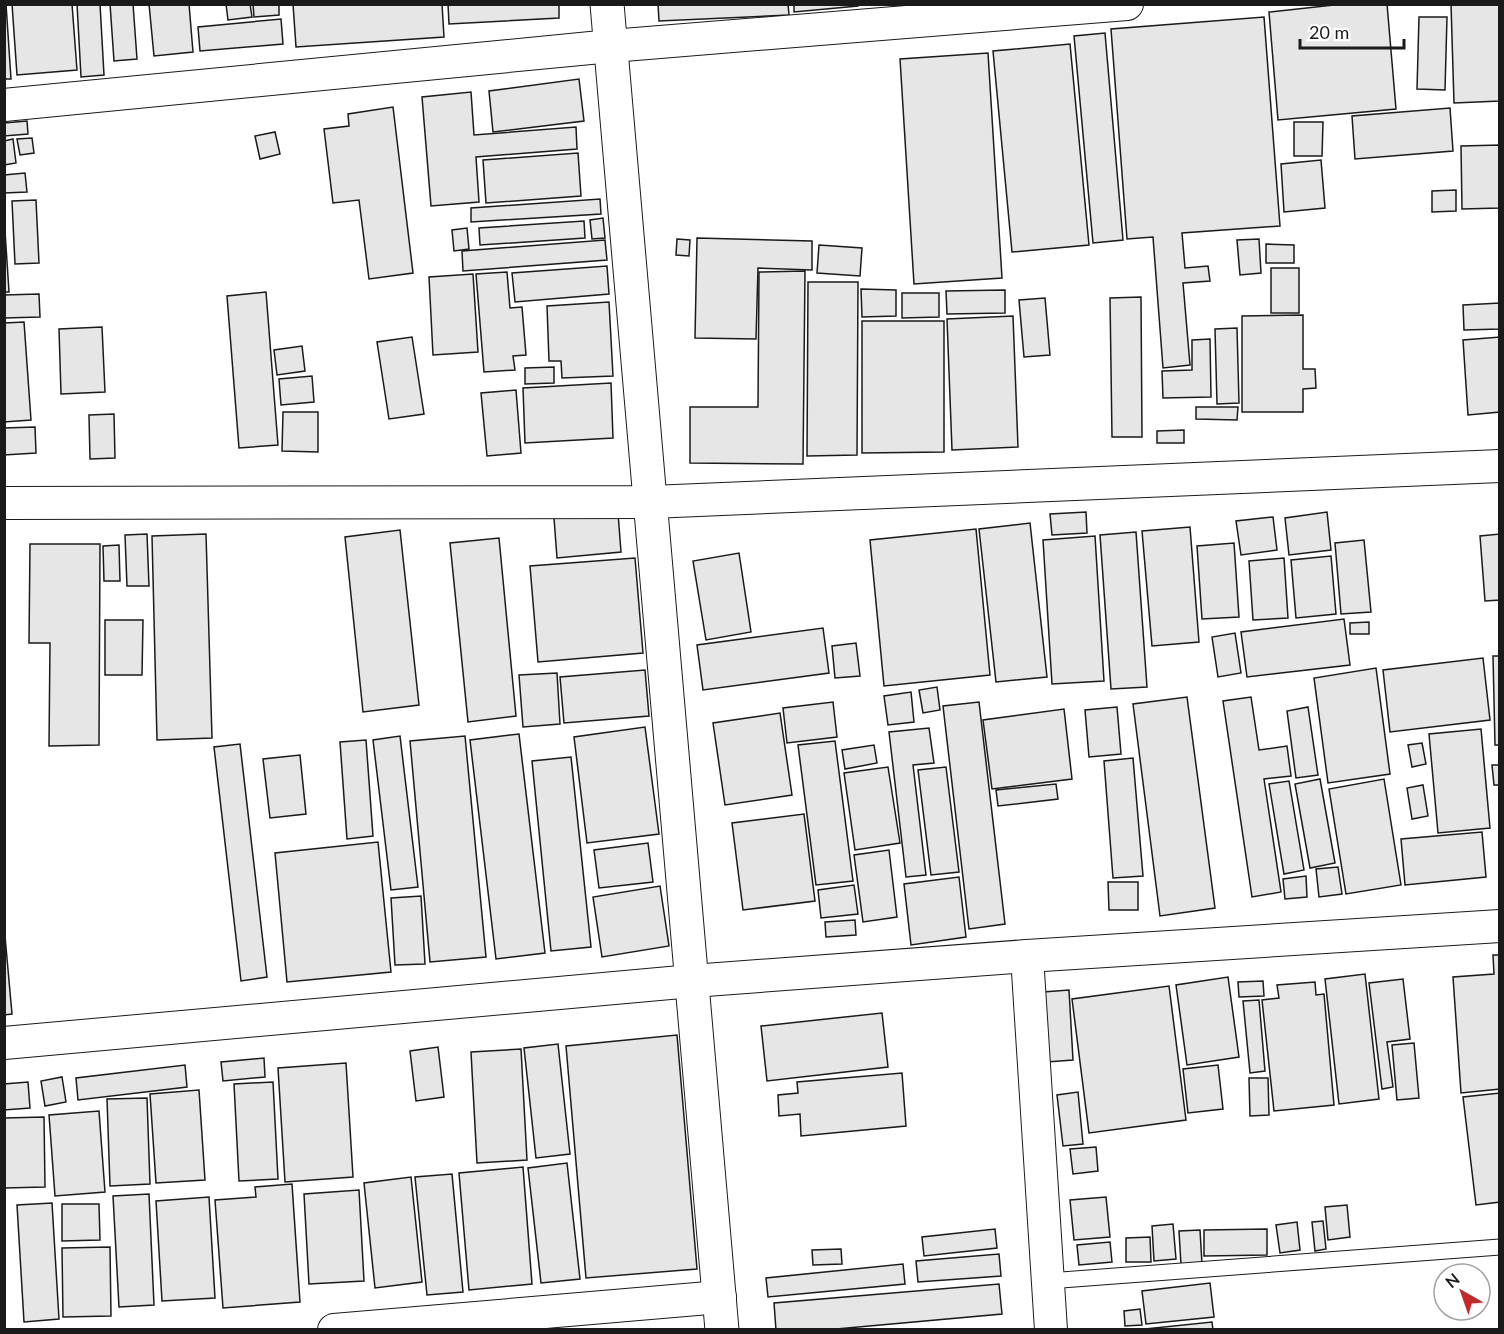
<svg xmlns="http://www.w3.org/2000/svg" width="1504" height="1334" font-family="Lato,sans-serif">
	<rect width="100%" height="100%" fill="#fff"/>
	<g fill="#e6e6e6" stroke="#1a1a1a" stroke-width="1.5">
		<polygon points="4,4 6,4 11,79 4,79"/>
		<polygon points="12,4 72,4 77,70 17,75"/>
		<polygon points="77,4 100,4 104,75 81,77"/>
		<polygon points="110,4 133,4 137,59 114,61"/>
		<polygon points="149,4 189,4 193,52 154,56"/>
		<polygon points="226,4 250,4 252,17 228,20"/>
		<polygon points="253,4 279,4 279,15 254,17"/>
		<polygon points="293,4 442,4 444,37 296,47"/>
		<polygon points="448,4 559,4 559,18 449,24"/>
		<polygon points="658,4 788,4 789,15 659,21"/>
		<polygon points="794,4 858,4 858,6 794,12"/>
		<polygon points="1343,4 1387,4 1396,109 1278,120 1269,12"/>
		<polygon points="1451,4 1500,4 1500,101 1454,103"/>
		<polygon points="1264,17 1280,226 1182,233 1185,268 1208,266 1210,281 1183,283 1190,365 1163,368 1153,237 1127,239 1111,29"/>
		<polygon points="1419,17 1447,17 1445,90 1417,89"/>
		<polygon points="281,19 283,44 200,51 198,27"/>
		<polygon points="1105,33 1123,240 1093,243 1074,36"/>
		<polygon points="1070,44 1089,245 1012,252 993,51"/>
		<polygon points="988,53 1002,278 914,284 900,59"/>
		<polygon points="579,79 584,121 493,132 489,91"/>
		<polygon points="471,92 474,135 576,127 577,149 476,157 479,202 431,206 422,97"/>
		<polygon points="393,107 413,273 369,279 359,200 333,203 324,129 349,126 348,114"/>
		<polygon points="1450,108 1453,151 1355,159 1352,116"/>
		<polygon points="27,121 28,134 4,136 4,123"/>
		<polygon points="1294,122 1323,122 1322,156 1294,156"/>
		<polygon points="275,132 280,154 260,159 255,136"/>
		<polygon points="32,138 34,153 20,155 17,139"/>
		<polygon points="13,139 16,163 4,165 4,141"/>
		<polygon points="1500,145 1500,208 1462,209 1461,146"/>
		<polygon points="578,153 581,196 486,203 483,160"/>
		<polygon points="1321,160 1325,208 1284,212 1281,164"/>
		<polygon points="25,173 27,192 4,193 4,175"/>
		<polygon points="1456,190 1456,211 1432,212 1432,191"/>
		<polygon points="600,199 601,214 471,222 471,208"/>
		<polygon points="36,200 39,263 15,264 12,201"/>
		<polygon points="603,218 605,238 592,239 590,220"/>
		<polygon points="584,221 585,238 480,245 479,228"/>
		<polygon points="467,228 469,249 454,251 452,230"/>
		<polygon points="5,231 9,292 4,292 4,231"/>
		<polygon points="697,238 812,241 812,270 758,268 756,339 695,338"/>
		<polygon points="677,239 690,240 689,256 676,255"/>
		<polygon points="1259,239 1261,273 1240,275 1237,240"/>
		<polygon points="605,240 607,260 463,271 462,251"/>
		<polygon points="1266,244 1294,245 1294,263 1266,263"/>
		<polygon points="819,245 862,248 860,276 817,273"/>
		<polygon points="607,266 609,294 515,302 512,273"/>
		<rect x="1271" y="268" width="28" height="45"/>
		<polygon points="805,271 803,464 690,463 690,407 758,407 759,272"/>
		<polygon points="507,272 510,308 522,307 526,355 513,356 515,370 484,372 476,274"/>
		<polygon points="473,274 478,352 433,355 429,277"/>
		<polygon points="808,282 858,282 857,455 807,456"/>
		<polygon points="861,289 896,290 896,316 862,317"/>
		<polygon points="1005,290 1005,313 947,314 946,291"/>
		<polygon points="266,292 278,445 239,448 227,296"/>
		<polygon points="902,293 939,293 939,317 902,318"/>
		<polygon points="39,294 40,317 4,318 4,295"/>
		<polygon points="1141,297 1142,437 1112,437 1110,298"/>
		<polygon points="1045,298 1050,355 1024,357 1019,300"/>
		<polygon points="609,302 613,376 562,378 561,361 549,361 547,306"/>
		<polygon points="1500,303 1500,329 1464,330 1463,305"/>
		<polygon points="1303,315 1303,369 1315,369 1316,388 1303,389 1303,412 1242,412 1242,316"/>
		<polygon points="1013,316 1018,447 952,450 947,319"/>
		<polygon points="862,321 944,321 944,452 862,453"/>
		<polygon points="24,322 31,420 4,422 4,323"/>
		<polygon points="102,327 105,392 61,394 59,329"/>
		<polygon points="1237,328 1239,403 1217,404 1215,329"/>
		<polygon points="412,337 424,414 389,419 377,342"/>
		<polygon points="1500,337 1500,412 1468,415 1463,340"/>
		<polygon points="1210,339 1211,397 1163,398 1162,371 1192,370 1192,340"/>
		<polygon points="302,346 305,371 277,375 274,350"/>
		<polygon points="554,367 554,383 525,384 525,368"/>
		<polygon points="312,376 314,402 281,405 279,379"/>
		<polygon points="611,383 613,438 525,443 523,388"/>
		<polygon points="516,390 521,453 487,456 481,393"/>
		<polygon points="1196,407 1238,407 1237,420 1196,419"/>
		<polygon points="283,412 318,412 318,452 282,451"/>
		<polygon points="114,414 115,458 90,459 89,415"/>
		<polygon points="35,427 36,453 4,455 4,428"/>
		<polygon points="1184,430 1184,443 1157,443 1157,431"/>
		<polygon points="1086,512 1087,533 1052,535 1050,514"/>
		<polygon points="1327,512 1331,550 1289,555 1285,518"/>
		<polygon points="618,513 621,552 557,558 554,518"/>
		<polygon points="1273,517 1277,550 1241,555 1236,521"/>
		<polygon points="1030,523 1047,677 996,682 979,529"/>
		<polygon points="1190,527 1199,642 1152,646 1142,531"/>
		<polygon points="976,529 990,675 884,686 870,540"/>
		<polygon points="400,530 419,705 363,712 345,537"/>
		<polygon points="1136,532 1147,687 1111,689 1100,535"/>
		<polygon points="147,534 149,586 127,586 125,535"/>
		<polygon points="206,534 212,738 157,740 152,536"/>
		<polygon points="1500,534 1500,600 1485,601 1480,536"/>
		<polygon points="1095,536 1104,681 1052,684 1043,540"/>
		<polygon points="499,538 516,716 468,722 450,543"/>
		<polygon points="1364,540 1371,612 1341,614 1335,543"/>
		<polygon points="1234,543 1239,617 1202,619 1197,546"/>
		<polygon points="30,544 100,544 99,745 49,746 50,643 29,643"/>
		<polygon points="119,545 120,581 104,581 103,546"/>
		<polygon points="739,553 751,632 706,640 693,561"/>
		<polygon points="1331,556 1336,614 1296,618 1291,560"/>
		<polygon points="635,558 643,653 538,662 530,566"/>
		<polygon points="1284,558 1288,618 1253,620 1249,561"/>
		<polygon points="1344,619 1350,665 1247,677 1241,632"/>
		<polygon points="105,620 143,620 142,675 105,675"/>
		<polygon points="1369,622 1369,634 1350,634 1350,623"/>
		<polygon points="823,628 829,673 703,690 697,645"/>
		<polygon points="1235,633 1241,673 1218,677 1212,637"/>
		<polygon points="856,643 860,676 835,678 832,646"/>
		<polygon points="1493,656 1500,656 1500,745 1495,745"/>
		<polygon points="1483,658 1490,720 1390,732 1383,670"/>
		<polygon points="1376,668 1390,774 1328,783 1314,678"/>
		<polygon points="645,670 649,716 564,723 560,677"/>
		<polygon points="557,673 560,724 523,727 519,675"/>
		<polygon points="937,687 940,710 923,713 919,690"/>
		<polygon points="911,692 914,722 888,725 884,696"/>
		<polygon points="1187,697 1215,908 1160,916 1133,704"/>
		<polygon points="1251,697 1259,750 1287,746 1291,776 1264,779 1281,892 1252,897 1223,701"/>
		<polygon points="833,702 837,737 787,743 783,708"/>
		<polygon points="979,702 1005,924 969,929 943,706"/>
		<polygon points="1117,707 1121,754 1089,757 1085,710"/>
		<polygon points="1308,707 1318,775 1296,778 1287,711"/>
		<polygon points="1064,709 1072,779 992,789 983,720"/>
		<polygon points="780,713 792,795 725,805 713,723"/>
		<polygon points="645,727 659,834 587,843 574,737"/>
		<polygon points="929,728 934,763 913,765 926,875 906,877 889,732"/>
		<polygon points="1481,729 1490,828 1438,833 1429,734"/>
		<polygon points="519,734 545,953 496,959 470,740"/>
		<polygon points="400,736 418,887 391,890 373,740"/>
		<polygon points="465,736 486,957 430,962 410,741"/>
		<polygon points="366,740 373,836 347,839 340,742"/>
		<polygon points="835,741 853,881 816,885 798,745"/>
		<polygon points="1422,743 1426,764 1412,767 1408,745"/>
		<polygon points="240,744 267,977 241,981 214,747"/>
		<polygon points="874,745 877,763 845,769 842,750"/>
		<polygon points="300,755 306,814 270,818 263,759"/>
		<polygon points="571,757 591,947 551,951 532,761"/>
		<polygon points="1133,758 1143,876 1113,878 1104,761"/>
		<polygon points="1492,765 1500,765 1500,785 1494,785"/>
		<polygon points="888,767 900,843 855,850 844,773"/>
		<polygon points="946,767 959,872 931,875 918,770"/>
		<polygon points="1320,779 1335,863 1310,868 1295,784"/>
		<polygon points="1384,779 1401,885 1346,894 1329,789"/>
		<polygon points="1289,781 1304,870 1284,874 1269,784"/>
		<polygon points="1056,784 1058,799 998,806 996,790"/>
		<polygon points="1423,785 1428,816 1412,819 1407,788"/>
		<polygon points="804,814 815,901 743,910 732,823"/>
		<polygon points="1482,832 1486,877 1405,885 1401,839"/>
		<polygon points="378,842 391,972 287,982 275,853"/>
		<polygon points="648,843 653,882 599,888 594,850"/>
		<polygon points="889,850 897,917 863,922 854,855"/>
		<polygon points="1338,867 1342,894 1319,897 1316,869"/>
		<polygon points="1306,876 1307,897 1285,899 1283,879"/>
		<polygon points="959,877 966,937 911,945 904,884"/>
		<polygon points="1108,882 1138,882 1138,910 1109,910"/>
		<polygon points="854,885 858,914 821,918 818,890"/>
		<polygon points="660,886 669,946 602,957 593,897"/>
		<polygon points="421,896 425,964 395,965 391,898"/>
		<polygon points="855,920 856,935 826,937 825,922"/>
		<polygon points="4,925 12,1014 4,1015"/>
		<polygon points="1493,955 1500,955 1500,1089 1461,1093 1453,977 1494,974"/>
		<polygon points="1365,974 1379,1099 1339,1104 1325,979"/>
		<polygon points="1228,977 1239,1057 1187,1065 1176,985"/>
		<polygon points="1403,979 1410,1039 1387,1042 1393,1087 1382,1089 1369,983"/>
		<polygon points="1263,981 1264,996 1239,997 1238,982"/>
		<polygon points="1315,982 1316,995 1324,994 1334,1105 1274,1111 1262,1000 1279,998 1277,985"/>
		<polygon points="1169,986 1186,1120 1089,1133 1072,999"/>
		<polygon points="1069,990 1073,1060 1047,1062 1043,992"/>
		<polygon points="1259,1000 1265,1071 1250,1073 1243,1001"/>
		<polygon points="882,1013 888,1067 767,1081 761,1026"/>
		<polygon points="677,1035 697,1269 586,1278 566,1046"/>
		<polygon points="1414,1043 1419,1098 1397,1100 1392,1045"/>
		<polygon points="558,1044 570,1154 536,1158 524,1048"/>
		<polygon points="438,1047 444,1097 416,1101 410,1051"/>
		<polygon points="521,1049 527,1160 477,1163 471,1052"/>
		<polygon points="264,1058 265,1077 223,1081 221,1062"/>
		<polygon points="346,1063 353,1177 285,1182 278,1068"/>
		<polygon points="185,1065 187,1087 78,1100 76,1078"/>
		<polygon points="1218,1065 1223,1109 1188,1113 1183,1069"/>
		<polygon points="902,1073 906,1126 801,1136 800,1114 779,1116 778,1095 798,1093 797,1082"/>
		<polygon points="62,1077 66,1102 45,1106 41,1081"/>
		<polygon points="1249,1078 1268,1078 1269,1115 1250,1116"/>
		<polygon points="28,1082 30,1108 4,1110 4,1084"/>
		<polygon points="273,1082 278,1179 239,1181 234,1084"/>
		<polygon points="199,1090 205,1180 156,1183 150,1094"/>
		<polygon points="1078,1092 1083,1144 1063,1146 1057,1095"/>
		<polygon points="1500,1093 1500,1202 1476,1205 1463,1097"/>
		<polygon points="147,1098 150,1184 110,1186 107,1099"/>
		<polygon points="99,1111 105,1192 55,1196 49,1115"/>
		<polygon points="44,1117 45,1187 4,1188 4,1118"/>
		<polygon points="1096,1147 1098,1171 1073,1174 1070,1149"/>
		<polygon points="567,1163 580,1279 541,1283 528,1168"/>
		<polygon points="523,1167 532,1284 469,1290 459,1173"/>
		<polygon points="452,1174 463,1292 427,1295 415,1177"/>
		<polygon points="411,1177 422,1282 375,1288 364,1183"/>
		<polygon points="292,1184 300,1302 223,1308 215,1200 256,1197 255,1187"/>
		<polygon points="359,1190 364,1281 309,1284 304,1194"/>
		<polygon points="149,1194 154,1305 119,1307 113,1196"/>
		<polygon points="209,1197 215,1298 162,1301 156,1201"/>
		<polygon points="1106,1197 1110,1237 1074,1240 1070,1200"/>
		<polygon points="52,1203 59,1319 24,1322 17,1205"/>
		<polygon points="62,1204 99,1204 100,1240 62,1241"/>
		<polygon points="1347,1205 1350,1237 1328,1240 1325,1207"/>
		<polygon points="1323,1221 1326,1249 1315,1251 1312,1222"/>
		<polygon points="1297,1222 1300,1250 1280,1253 1276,1225"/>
		<polygon points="1173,1224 1176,1259 1154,1261 1152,1226"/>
		<polygon points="995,1229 997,1248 924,1256 922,1237"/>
		<polygon points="1267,1229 1267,1255 1204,1256 1204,1230"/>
		<polygon points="1200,1230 1202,1264 1181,1265 1179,1231"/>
		<polygon points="1150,1237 1151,1262 1126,1262 1126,1238"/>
		<polygon points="1110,1242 1112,1262 1079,1265 1077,1245"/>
		<polygon points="110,1247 111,1316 63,1317 62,1248"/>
		<polygon points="841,1249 842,1264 813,1265 812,1250"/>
		<polygon points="999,1254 1001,1276 918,1282 916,1261"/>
		<polygon points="903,1264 905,1284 768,1297 766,1278"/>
		<polygon points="1210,1283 1214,1317 1146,1324 1142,1291"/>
		<polygon points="999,1284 1002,1314 825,1330 776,1330 774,1303"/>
		<polygon points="1140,1309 1142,1325 1125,1326 1124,1311"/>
		<polygon points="1212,1322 1213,1330 1135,1330"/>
	</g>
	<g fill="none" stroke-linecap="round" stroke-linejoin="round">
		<g stroke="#1a1a1a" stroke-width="17">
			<polyline id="service" points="1048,1281 1500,1247"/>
		</g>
		<g stroke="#1a1a1a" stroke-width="34">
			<g id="minor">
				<polyline points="4,105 611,46 1127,4"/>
				<polyline points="4,503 651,502 1500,466"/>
				<polyline points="1027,956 1051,1330"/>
				<polyline points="4,1043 692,981 1027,956 1500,926"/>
				<polyline points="334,1330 720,1297"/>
			</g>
		</g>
		<g stroke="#1a1a1a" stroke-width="35">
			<polyline id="tertiary" points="607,4 722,1330"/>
		</g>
		<use href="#service" stroke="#fff" stroke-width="15"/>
		<use href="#minor" stroke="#fff" stroke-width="32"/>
		<use href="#tertiary" stroke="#fff" stroke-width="33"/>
	</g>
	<rect width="1504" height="1334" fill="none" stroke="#1a1a1a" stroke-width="12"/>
	<g transform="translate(1462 1292) rotate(320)"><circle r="28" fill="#ffffff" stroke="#a3a3a3" stroke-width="1.5"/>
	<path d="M0-4.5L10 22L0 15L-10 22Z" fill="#c62828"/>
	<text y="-9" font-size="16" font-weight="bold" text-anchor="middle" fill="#1a1a1a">N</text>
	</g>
	<path d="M1300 39v9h104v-9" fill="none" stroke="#1a1a1a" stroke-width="3"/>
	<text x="1309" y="39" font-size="18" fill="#1a1a1a" stroke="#ffffff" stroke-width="4.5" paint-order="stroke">20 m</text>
</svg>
